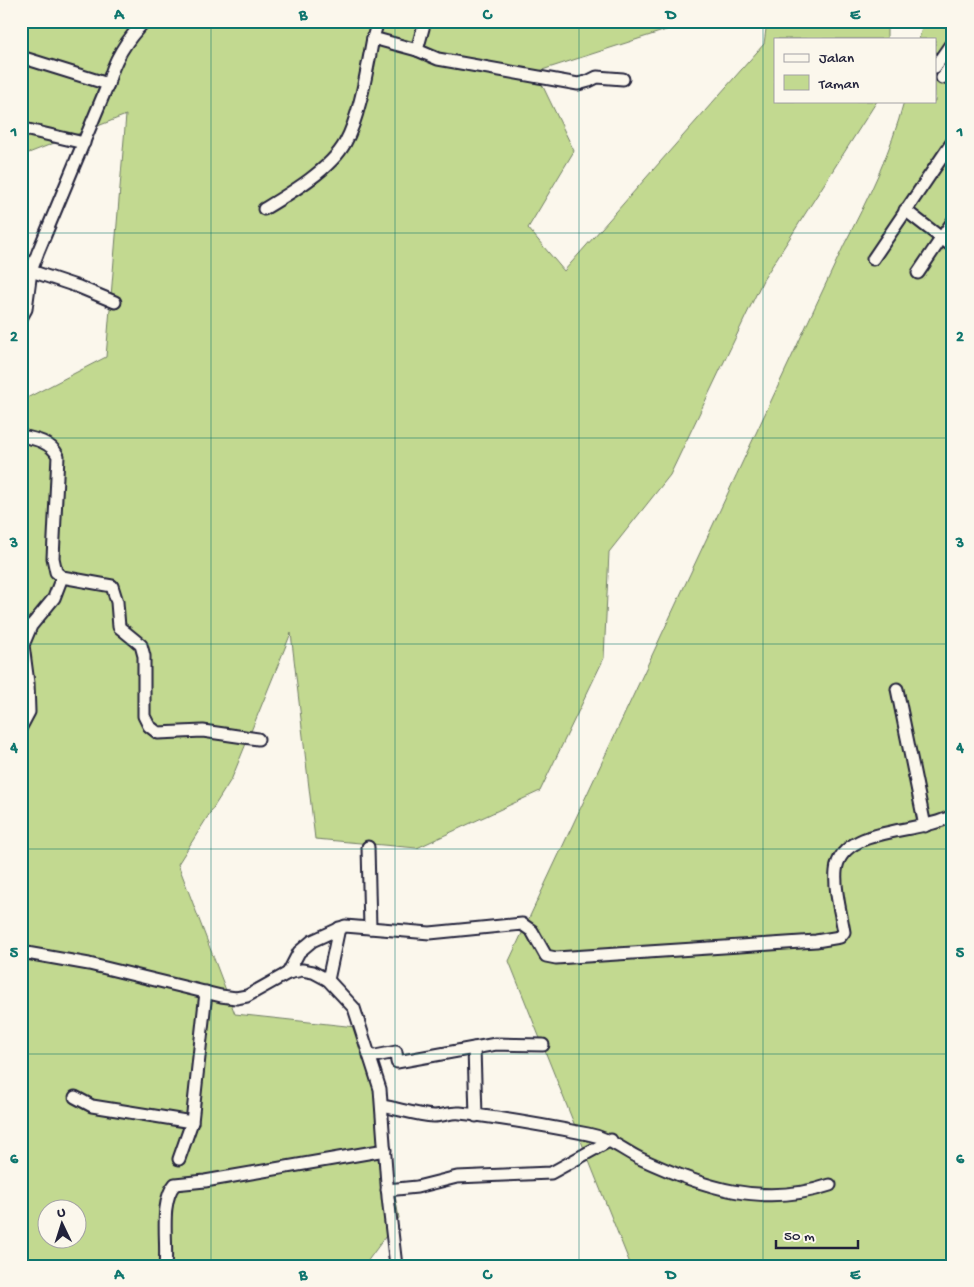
<svg xmlns="http://www.w3.org/2000/svg" width="974" height="1287" font-family="'Gochi Hand',sans-serif">
	<rect width="100%" height="100%" fill="#fbf7ec"/>
	<filter id="ink" filterUnits="userSpaceOnUse"><feTurbulence type="fractalNoise" baseFrequency=".02" numOctaves="2"/><feDisplacementMap in="SourceGraphic" scale="10" xChannelSelector="R" yChannelSelector="G"/><feConvolveMatrix kernelMatrix="1 2 1 2 8 2 1 2 1" color-interpolation-filters="sRGB"/></filter>
	<g filter="url(#ink)">
		<g fill="#c2d990" stroke="#727e66" fill-rule="evenodd">
			<path d="M21 21H694L536 72 574 151 528 228 564 271 764 44 767 21H887V39H775V101H877L763 280 670 475 609 552 604 658 540 791 417 848 315 839 291 633 232 778 178 864 235 1014 365 1028 399 1218 364 1266H21V401L106 357 126 115 21 156ZM48 1210H78V1240H48Z"/>
			<path d="M924 21H953V1266H631L509 961 844 245C868 199 891 152 904 101H935V39H919Z"/>
		</g>
		<g fill="none" stroke-linecap="round" stroke-linejoin="round">
			<g stroke="#22223b" stroke-width="15">
				<g id="minor">
					<polyline points="378,21 373,38 417,50 438,59 578,84 589,81 597,77 623,79"/>
					<polyline points="417,50 425,21"/>
					<polyline points="21,57 108,84"/>
					<polyline points="935,67 953,41"/>
					<polyline points="942,78 953,62"/>
					<polyline points="24,129 84,143"/>
					<path d="M264 209C289 194 330 170 345 143 360 116 367 69 373 38"/>
					<polyline points="905,210 953,247"/>
					<polyline points="873,259 953,141"/>
					<polyline points="31,271 79,287 115,302"/>
					<polyline points="918,273 953,221"/>
					<path d="M21 318 26 309 31 271 38 252 108 84C114 59 126 40 145 21"/>
					<path d="M21 436C36 439 51 442 58 456L53 558 56 572 62 577 112 586 117 602 119 627 141 645 144 656V716L149 726 158 733 203 731 258 739"/>
					<polyline points="897,689 925,826"/>
					<polyline points="21,727 29,712 28,683 23,645 31,626 54,598 62,577"/>
					<polyline points="368,847 370,928"/>
					<polyline points="21,952 89,964 221,996 236,998 247,996 288,973 302,970 313,972 328,980 354,1008 380,1089 388,1197 396,1266"/>
					<path d="M288 973 299 952 312 941 345 926 430 933 522 924 532 931 546 956 556 958 816 941 840 937 844 932C841 913 834 890 836 871 840 825 922 835 953 815"/>
					<polyline points="328,980 339,928"/>
					<polyline points="474,1048 476,1116"/>
					<polyline points="370,1057 396,1052 397,1062 496,1044 543,1045"/>
					<polyline points="75,1097 92,1106 192,1122"/>
					<path d="M382 1106C399 1109 417 1115 434 1116 443 1116 451 1112 460 1113 503 1118 547 1126 588 1134 610 1138 621 1149 639 1158 702 1187 762 1208 830 1185"/>
					<polyline points="179,1159 192,1122 206,992"/>
					<polyline points="387,1190 417,1187 457,1177 551,1173 611,1140"/>
					<path d="M165 1266C168 1243 159 1202 175 1184L205 1181 385 1150"/>
				</g>
			</g>
			<use href="#minor" stroke="#fbf7ec" stroke-width="11"/>
		</g>
	</g>
	<path fill="none" stroke="#0f766e" stroke-width="1" stroke-opacity="0.55" d="M211 21V1266M395 21V1266M579 21V1266M763 21V1266M21 233H953M21 438H953M21 644H953M21 849H953M21 1054H953"/>
	<rect width="974" height="1287" fill="none" stroke="#fbf7ec" stroke-width="55"/>
	<rect x="774" y="38" width="162" height="65" fill="#fbf7ec" stroke="#a4a2a5"/>
	<rect x="784" y="54" width="25" height="8" fill="#fbf7ec" stroke="#a4a2a5"/>
	<text x="819" y="62" font-size="15" fill="#22223b">Jalan</text>
	<rect x="784" y="75" width="25" height="15" fill="#c2d990" stroke="#a4a2a5"/>
	<text x="819" y="88" font-size="15" fill="#22223b">Taman</text>
	<g transform="translate(62 1224) rotate(356)"><circle r="24" fill="#fbf7ec" stroke="#a4a2a5"/>
	<path d="M0-4L9 19L0 12L-9 19Z" fill="#22223b"/>
	<text y="-8" font-size="14" font-weight="bold" text-anchor="middle" fill="#22223b">U</text>
	</g>
	<path d="M776 1240v8h82v-8" fill="none" stroke="#22223b" stroke-width="2.5"/>
	<text x="784" y="1240" font-size="15" fill="#22223b" stroke="#fbf7ec" stroke-width="4" paint-order="stroke">50 m</text>
	<rect x="28" y="28" width="918" height="1232" fill="none" stroke="#0f766e" stroke-width="2"/>
	<g font-size="16" text-anchor="middle" font-weight="bold" fill="#0f766e">
		<text x="119" y="19">A</text>
		<text x="303" y="19">B</text>
		<text x="487" y="19">C</text>
		<text x="671" y="19">D</text>
		<text x="855" y="19">E</text>
		<text x="14" y="136">1</text>
		<text x="960" y="136">1</text>
		<text x="14" y="341">2</text>
		<text x="960" y="341">2</text>
		<text x="14" y="547">3</text>
		<text x="960" y="547">3</text>
		<text x="14" y="752">4</text>
		<text x="960" y="752">4</text>
		<text x="14" y="957">5</text>
		<text x="960" y="957">5</text>
		<text x="14" y="1163">6</text>
		<text x="960" y="1163">6</text>
		<text x="119" y="1279">A</text>
		<text x="303" y="1279">B</text>
		<text x="487" y="1279">C</text>
		<text x="671" y="1279">D</text>
		<text x="855" y="1279">E</text>
	</g>
</svg>
